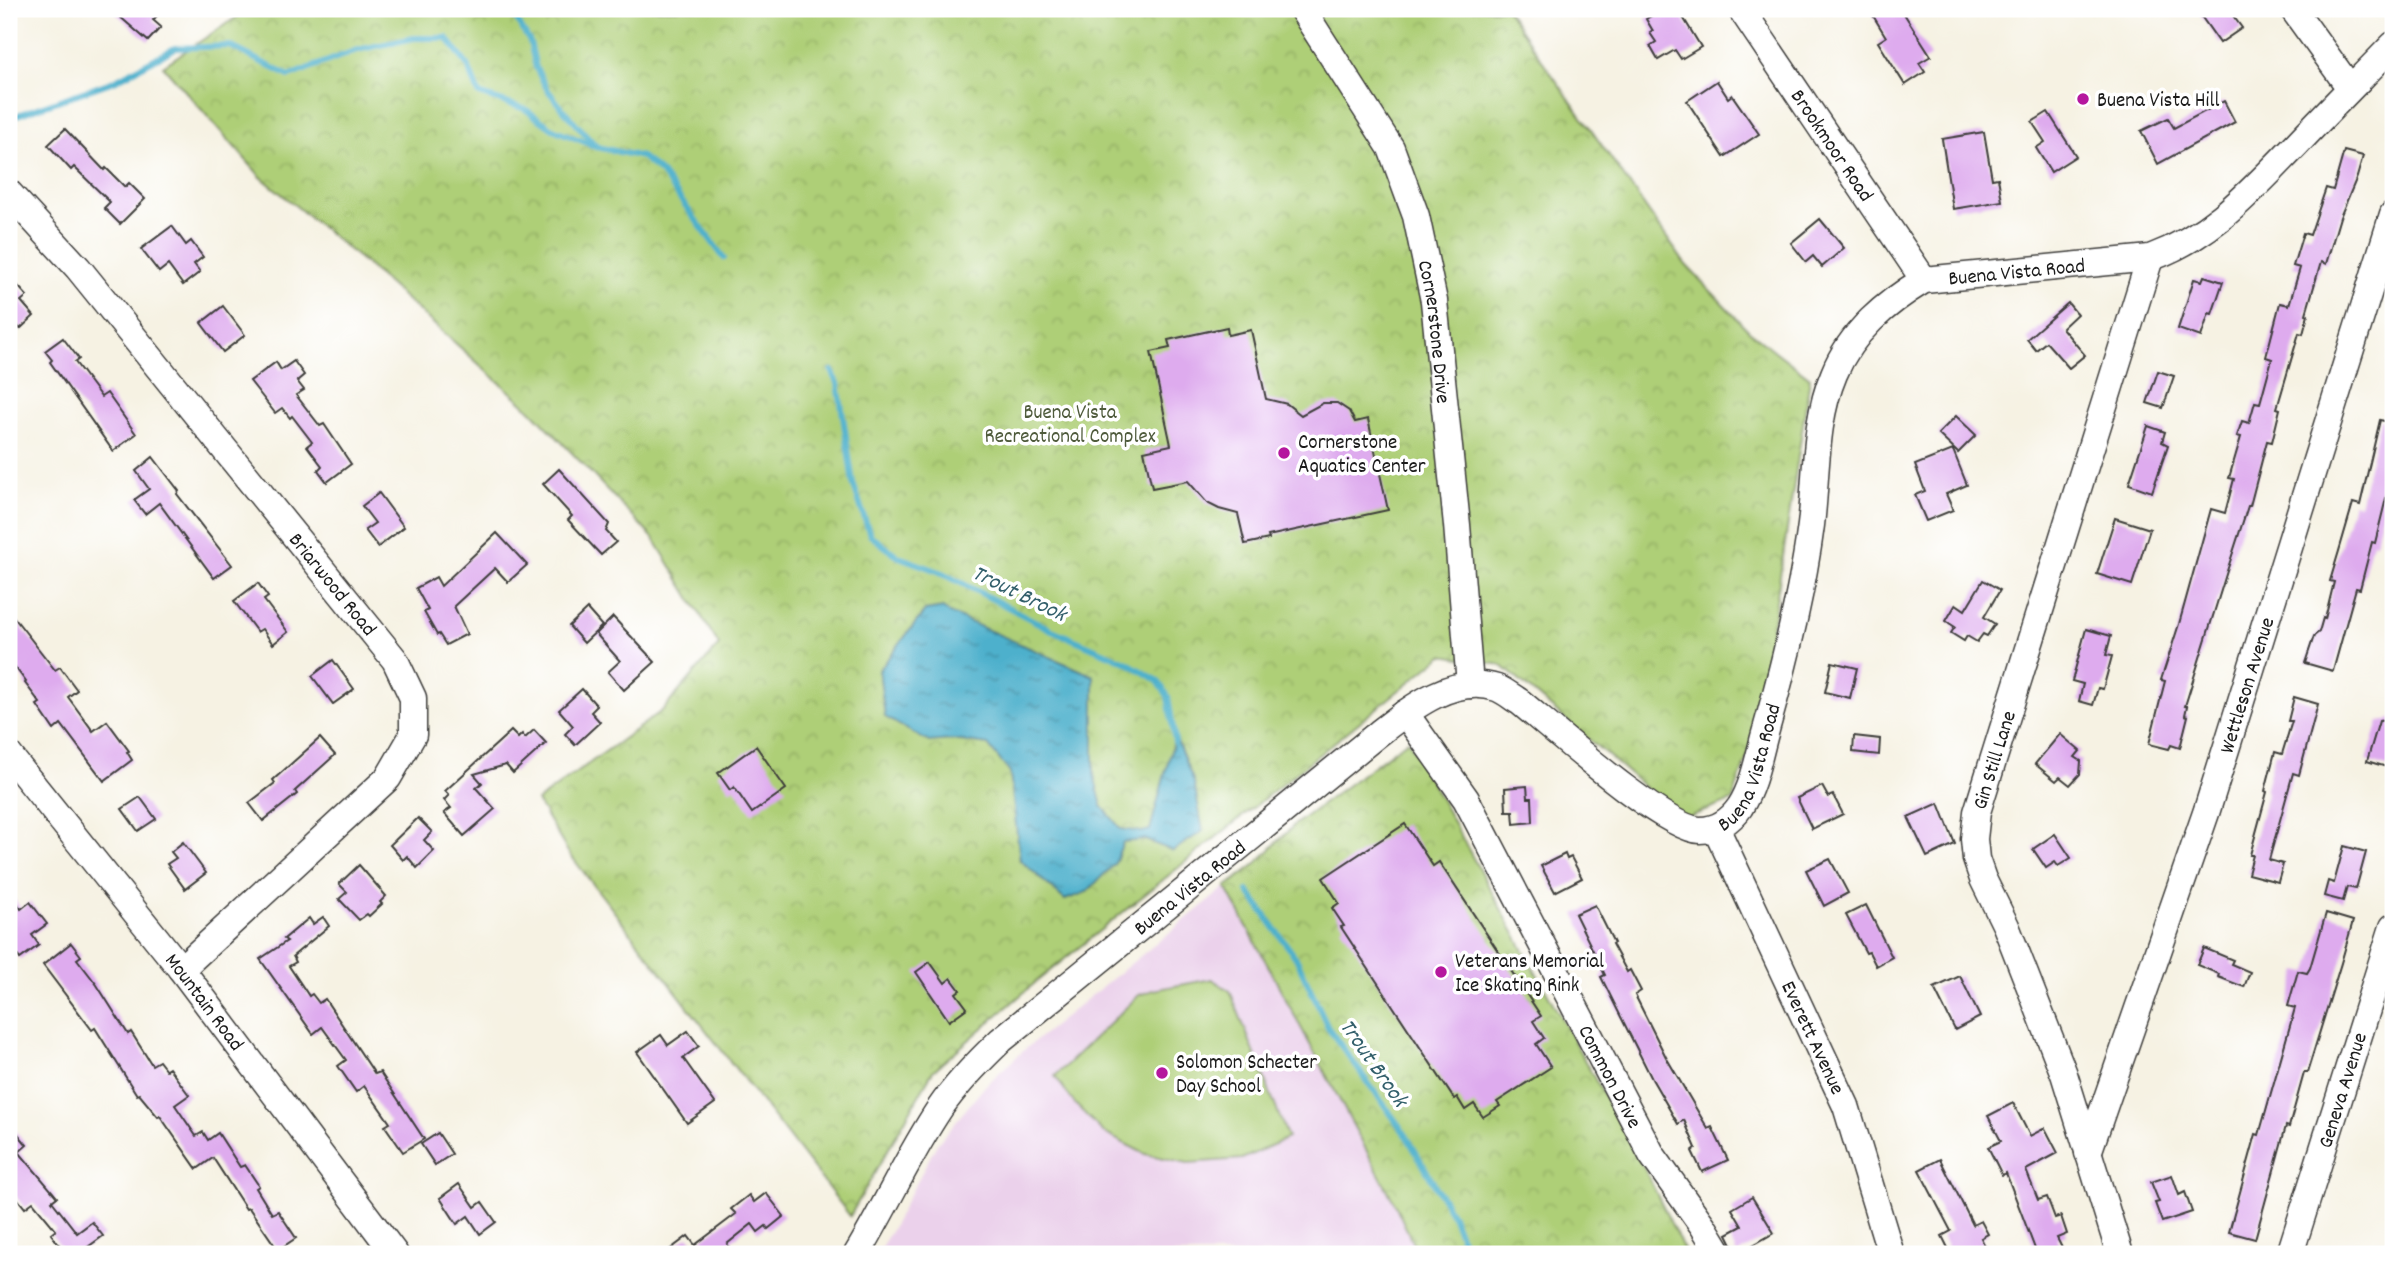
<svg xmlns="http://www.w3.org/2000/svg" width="2402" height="1263" font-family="Dekko,sans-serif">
	<defs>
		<pattern id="park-crowns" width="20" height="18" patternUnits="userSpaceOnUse" patternTransform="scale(1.75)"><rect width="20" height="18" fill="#aecf77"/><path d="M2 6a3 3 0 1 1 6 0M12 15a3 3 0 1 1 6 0" fill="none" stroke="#95b166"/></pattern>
		<pattern id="water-ripples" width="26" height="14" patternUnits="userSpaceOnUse" patternTransform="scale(1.75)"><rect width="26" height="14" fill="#4db0cc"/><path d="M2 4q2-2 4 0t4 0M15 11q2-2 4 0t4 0" fill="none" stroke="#3f8ea5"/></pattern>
	</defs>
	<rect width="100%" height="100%" fill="#fff"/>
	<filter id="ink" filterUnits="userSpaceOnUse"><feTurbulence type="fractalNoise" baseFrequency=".0143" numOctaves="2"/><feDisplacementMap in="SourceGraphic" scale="14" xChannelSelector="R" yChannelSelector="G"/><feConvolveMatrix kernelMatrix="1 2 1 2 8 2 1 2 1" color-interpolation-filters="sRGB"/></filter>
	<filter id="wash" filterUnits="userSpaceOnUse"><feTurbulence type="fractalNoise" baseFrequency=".00686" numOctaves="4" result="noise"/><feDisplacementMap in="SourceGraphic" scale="28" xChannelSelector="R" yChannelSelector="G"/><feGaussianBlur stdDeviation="1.57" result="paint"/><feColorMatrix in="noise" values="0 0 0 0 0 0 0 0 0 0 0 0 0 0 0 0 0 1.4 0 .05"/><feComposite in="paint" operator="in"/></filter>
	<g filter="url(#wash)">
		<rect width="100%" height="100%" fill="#f6f2e3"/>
		<polygon fill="#ebd1eb" points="1226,887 1394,1202 1418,1254 878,1254 937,1144 986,1085 1024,1050"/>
		<g fill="url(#park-crowns)" stroke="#65764a" stroke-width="2">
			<polygon points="249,9 1506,9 1686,265 1749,331 1810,378 1768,655 1780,662 1732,801 1680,820 1632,776 1501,665 1443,655 1036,982 933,1071 850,1216 568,852 537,801 663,710 719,645 654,539 532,411 366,264 261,177 163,66"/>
			<polygon points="1408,740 1645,1170 1686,1254 1418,1254 1394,1202 1226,887 1256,864 1293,826"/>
		</g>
		<polygon fill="#aecf77" stroke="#65764a" stroke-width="2" points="1212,979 1230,991 1288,1138 1242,1159 1188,1163 1145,1154 1104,1133 1075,1104 1055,1076 1139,995 1153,990"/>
		<polygon fill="url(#water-ripples)" stroke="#346674" stroke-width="2" points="943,608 949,613 1094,676 1094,775 1102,806 1121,829 1142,832 1150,830 1175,736 1194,782 1203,831 1173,851 1145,840 1123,842 1115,863 1087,892 1065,900 1020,860 1010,773 988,745 952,740 929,742 885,717 879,670 925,611"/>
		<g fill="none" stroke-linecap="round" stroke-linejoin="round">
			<g stroke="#4db0cc" stroke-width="6">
				<polyline points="510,9 530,42 536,68 547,89 561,107 597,147 642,157 661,173 724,258"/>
				<polyline points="9,118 114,81 175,48 230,46 289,76 357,50 414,38 447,38 468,66 479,94 525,109 553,129 597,147"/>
				<polyline points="832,371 838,383 853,483 870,535 899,557 940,572 1052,630 1126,662 1157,680 1168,696 1175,742"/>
				<polyline points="1248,891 1296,958 1329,1029 1406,1135 1452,1215 1462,1241 1472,1254"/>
			</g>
		</g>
		<g id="blocks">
			<g fill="#deabee">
				<polygon points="111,9 163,9 153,20 161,27 148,41"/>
				<polygon points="1663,9 1678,9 1701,47 1681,59 1675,50 1658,60 1650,46 1656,42 1650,33 1653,31 1646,19"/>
				<polygon points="1869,9 1901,9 1931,56 1919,63 1925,72 1905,85 1878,42 1886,37"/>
				<polygon points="2196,9 2228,9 2242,28 2220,43"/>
				<polygon points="1717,81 1728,98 1732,95 1759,134 1724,157 1687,101"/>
				<polygon points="2224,101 2235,122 2158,164 2141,131 2168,118 2174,128"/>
				<polygon points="2048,112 2076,156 2051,172 2036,148 2045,142 2032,122"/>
				<polygon points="65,129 104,170 106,168 125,187 129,183 145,199 120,224 104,208 110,202 74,167 71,170 48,145"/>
				<polygon points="1984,132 1992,179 1998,178 2002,201 1953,209 1942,139"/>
				<polygon points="2344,151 2363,156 2357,177 2340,217 2326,264 2321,262 2306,314 2308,315 2303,334 2299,333 2277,408 2280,409 2272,442 2267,441 2250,506 2248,506 2227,571 2185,706 2187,706 2185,715 2188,716 2180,748 2171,745 2169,749 2149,744 2165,681 2161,680 2179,624 2211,509 2225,513 2234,479 2229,478 2241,437 2237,436 2242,421 2249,423 2255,402 2260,403 2272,359 2266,357 2280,303 2289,305 2300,268 2293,266 2303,233 2310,235 2326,188 2333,190"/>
				<polygon points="1820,219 1844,248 1822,267 1813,256 1806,262 1791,243"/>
				<polygon points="172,226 186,245 191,241 203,257 194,264 200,272 183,285 168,265 159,272 141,249"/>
				<polygon points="9,276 27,296 21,301 34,316 20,329 9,316"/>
				<polygon points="2204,276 2223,282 2212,314 2209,313 2201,337 2178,329 2194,279 2202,281"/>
				<polygon points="2068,303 2077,314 2062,328 2085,355 2069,368 2046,342 2036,350 2027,339"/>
				<polygon points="223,306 245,335 223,352 201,323"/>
				<polygon points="1227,327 1228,335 1251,330 1266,399 1287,404 1301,415 1323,403 1337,403 1349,411 1355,422 1368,419 1388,510 1268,536 1269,539 1245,544 1238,514 1219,509 1207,503 1188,481 1152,488 1144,451 1171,445 1151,352 1170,348 1168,340"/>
				<polygon points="63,338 79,359 75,362 101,397 107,393 136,434 113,451 50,362 52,360 45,351"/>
				<polygon points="294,361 304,375 297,381 304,390 296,395 320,426 324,424 351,464 327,482 318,470 322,466 307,446 312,442 292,416 290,418 282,408 275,413 250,381 276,362 281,370"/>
				<polygon points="2158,371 2174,376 2163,408 2147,403"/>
				<polygon points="1956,416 1976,435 1958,453 1938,434"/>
				<polygon points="2380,420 2393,423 2393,470 2375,543 2372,542 2360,589 2356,588 2333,671 2305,663 2314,636 2319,632 2323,618 2325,619 2334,582 2330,581 2339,551 2353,503 2360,505"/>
				<polygon points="2148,426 2165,432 2162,442 2168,445 2152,492 2129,484"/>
				<polygon points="1953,450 1967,485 1946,494 1953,510 1926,521 1915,495 1925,491 1915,465"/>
				<polygon points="153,457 179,491 177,494 232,565 214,578 159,503 145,514 134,500 149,489 136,471"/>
				<polygon points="559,469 609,524 606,531 616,542 601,555 568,520 572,516 543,484"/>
				<polygon points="379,493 404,527 378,547 365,530 375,523 362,506"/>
				<polygon points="2115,518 2150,529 2132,585 2097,574"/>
				<polygon points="497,533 527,565 508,582 495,568 454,606 467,634 446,645 439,634 437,635 424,612 428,610 416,588 436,577 441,586"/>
				<polygon points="1983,580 2000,590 1984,617 1995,624 1987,636 1983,634 1977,642 1967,636 1964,641 1951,633 1955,627 1946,621 1956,604 1965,610"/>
				<polygon points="258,583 268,597 264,600 288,632 273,644 262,629 257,632 234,601"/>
				<polygon points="587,609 602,626 584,643 569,626"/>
				<polygon points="9,611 55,670 60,667 77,690 68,697 93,731 107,721 129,751 127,752 132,760 104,781 61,724 54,730 37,705 40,703 25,683 26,682 9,659"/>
				<polygon points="613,617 655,662 624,690 608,672 620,661 596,634"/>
				<polygon points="2086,629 2111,636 2106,655 2112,656 2103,689 2098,688 2093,705 2079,701 2083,684 2072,681"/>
				<polygon points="333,660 354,689 333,704 312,676"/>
				<polygon points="1832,662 1857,668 1850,698 1825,692"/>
				<polygon points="582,689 597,706 591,712 600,722 575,745 565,734 573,726 559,710"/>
				<polygon points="2294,697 2318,704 2299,775 2293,773 2269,860 2283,864 2278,882 2248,874 2253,855 2250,855 2267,792 2265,791 2275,752 2282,754 2292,721 2288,721"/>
				<polygon points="2393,719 2393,769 2367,761 2379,721"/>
				<polygon points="534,730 546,743 513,773 506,765 474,774 482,783 476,788 495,809 464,836 444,813 451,808 444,800 449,795 445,791 511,731 518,738 522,734 525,738"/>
				<polygon points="2060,734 2080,751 2075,757 2081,761 2080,774 2070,785 2060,777 2056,781 2035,764"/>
				<polygon points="1854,736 1880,739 1879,755 1853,752"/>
				<polygon points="320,738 335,755 295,791 297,794 263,821 249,803 275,783 273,780"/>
				<polygon points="756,746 786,789 752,813 734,787 730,790 718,773"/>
				<polygon points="1527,786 1528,798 1532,798 1533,822 1514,824 1513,811 1506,811 1505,788"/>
				<polygon points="1822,786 1828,797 1833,795 1843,814 1812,829 1797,798"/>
				<polygon points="140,797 156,819 138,831 122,809"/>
				<polygon points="1939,803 1955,844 1927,857 1908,817"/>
				<polygon points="418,818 432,832 424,840 434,851 417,868 407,856 403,860 390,845"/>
				<polygon points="1405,824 1433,866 1439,862 1541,1016 1533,1021 1544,1038 1536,1044 1551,1067 1497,1102 1500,1106 1483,1117 1474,1104 1465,1110 1457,1097 1454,1099 1341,927 1344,926 1332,908 1339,903 1323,878"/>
				<polygon points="2055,834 2071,858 2058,866 2055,862 2046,868 2033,849"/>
				<polygon points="183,842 206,873 185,889 167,864 176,858 171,852"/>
				<polygon points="2344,846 2366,852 2356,889 2347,887 2343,901 2324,896 2328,881 2334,883"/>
				<polygon points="1565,854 1567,859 1571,857 1582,878 1555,892 1541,866"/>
				<polygon points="1830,859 1848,893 1824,906 1806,870"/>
				<polygon points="359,865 386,896 380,902 382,904 369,916 367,914 359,920 339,899 347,892 339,884"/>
				<polygon points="9,891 21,909 30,902 47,924 32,935 39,945 20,959 9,944"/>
				<polygon points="1595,905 1614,943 1612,944 1627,972 1630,970 1641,991 1635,995 1666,1057 1708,1129 1712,1127 1728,1160 1702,1172 1692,1151 1696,1148 1684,1120 1678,1124 1652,1079 1601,977 1605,975 1575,914"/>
				<polygon points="1866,905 1892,957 1876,966 1869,952 1866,953 1846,915"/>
				<polygon points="2326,913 2353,921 2341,963 2307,1073 2304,1073 2289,1127 2286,1126 2255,1239 2229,1232 2256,1134 2259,1135 2295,1008 2288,1006 2298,971 2307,973 2310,968"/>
				<polygon points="323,917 329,926 293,956 296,962 289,966 309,996 312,994 319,1003 325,999 375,1074 380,1072 424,1139 403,1152 385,1126 390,1123 364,1086 356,1092 338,1066 346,1060 322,1027 313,1034 260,959 287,941 284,939 309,918 313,924"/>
				<polygon points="71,943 81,956 77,959 97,985 128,1034 131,1032 152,1065 159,1061 166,1070 169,1068 189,1095 175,1105 196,1136 203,1132 208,1140 218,1133 240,1167 245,1165 259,1186 256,1188 272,1214 278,1211 296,1238 278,1250 249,1208 246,1209 213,1158 197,1169 160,1116 158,1117 139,1094 137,1095 95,1028 92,1030 43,965"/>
				<polygon points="2204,948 2233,960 2231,964 2250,972 2244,987 2218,977 2219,974 2197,965"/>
				<polygon points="930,962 945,983 951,978 960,990 956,993 967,1008 949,1021 916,972"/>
				<polygon points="1960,976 1980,1017 1955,1030 1934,988"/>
				<polygon points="688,1031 699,1046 683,1058 715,1103 687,1123 637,1052 661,1035 668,1045"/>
				<polygon points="2013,1103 2030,1136 2045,1128 2058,1153 2026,1170 2038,1200 2047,1197 2055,1218 2061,1216 2067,1234 2057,1238 2065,1254 2037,1254 2006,1173 2002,1175 1988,1147 2001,1141 1988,1116"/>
				<polygon points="9,1123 27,1145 19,1152 57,1197 52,1201 77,1233 92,1222 103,1236 78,1254 66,1254 51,1234 56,1230 33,1202 25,1208 9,1188"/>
				<polygon points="438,1133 452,1154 435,1165 421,1144"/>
				<polygon points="1940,1159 1973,1225 1981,1221 1988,1234 1981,1238 1989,1254 1951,1254 1942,1236 1951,1231 1919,1170"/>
				<polygon points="2172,1175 2179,1195 2185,1192 2192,1212 2162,1222 2155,1203 2159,1202 2151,1182"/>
				<polygon points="459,1184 475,1207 482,1202 496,1222 480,1234 468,1216 457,1224 440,1198"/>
				<polygon points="766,1193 784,1216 768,1229 766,1226 758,1232 752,1224 727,1244 735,1254 664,1254 688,1236 695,1245 736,1214 731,1209 749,1195 754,1202"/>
				<polygon points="1752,1197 1774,1233 1737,1254 1727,1234 1742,1226 1732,1209"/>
			</g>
		</g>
	</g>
	<g filter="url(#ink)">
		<use href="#blocks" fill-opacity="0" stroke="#3d3c3a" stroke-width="2"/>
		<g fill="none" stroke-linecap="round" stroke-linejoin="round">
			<g stroke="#3d3c3a" stroke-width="29">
				<g id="minor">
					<path id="s1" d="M1302 9 1391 148 1416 216 1434 301 1457 525 1470 685"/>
					<path id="s2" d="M1741 9 1924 280"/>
					<polyline points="2293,9 2350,88"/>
					<path id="s3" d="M9 193 78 268 395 660 413 698V735L388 778 181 969"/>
					<path id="s4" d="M1405 713 1466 799 1652 1155 1703 1226 1720 1254"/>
					<path id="s5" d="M9 755 181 969 395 1254"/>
					<path id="s6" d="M1716 828 1846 1106 1891 1254"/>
					<path id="s7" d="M2088 1153 2207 810 2393 214"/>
					<path id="s8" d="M857 1254C886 1206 909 1154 940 1108 958 1082 979 1061 1001 1040L1379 733C1411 708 1453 674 1497 688 1505 691 1513 698 1520 702 1553 729 1664 829 1700 830 1717 830 1731 820 1740 807 1753 787 1758 760 1764 737 1783 670 1802 594 1811 525 1817 475 1814 421 1834 374 1851 332 1886 303 1924 280L2150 258C2213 235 2250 192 2296 145 2328 111 2361 78 2393 45"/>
					<path id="s9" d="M2120 1254 2064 1074 2006 926 1983 879 1976 859 1974 839 1977 812 2150 258"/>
					<path id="s10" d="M2290 1254 2393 927"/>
				</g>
			</g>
			<use href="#minor" stroke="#fff" stroke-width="26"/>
		</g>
	</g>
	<g fill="#b5179e" stroke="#fff" stroke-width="2.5">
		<circle cx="2083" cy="99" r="7"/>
		<circle cx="1284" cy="453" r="7"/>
		<circle cx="1441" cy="972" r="7"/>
		<circle cx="1162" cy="1073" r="7"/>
	</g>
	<g text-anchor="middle" stroke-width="7" stroke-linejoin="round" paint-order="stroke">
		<g font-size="21" fill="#1c1c1c" stroke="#fff" text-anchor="start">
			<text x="2097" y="106">Buena Vista Hill</text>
			<text x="1298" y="448">Cornerstone<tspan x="1298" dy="24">Aquatics Center</tspan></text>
			<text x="1455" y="967">Veterans Memorial<tspan x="1455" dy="24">Ice Skating Rink</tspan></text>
			<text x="1176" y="1068">Solomon Schecter<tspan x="1176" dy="24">Day School</tspan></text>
		</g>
		<g font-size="21" fill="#1c1c1c" stroke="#fff">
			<text dy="7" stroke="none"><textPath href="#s2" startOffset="164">Brookmoor Road</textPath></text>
			<text dy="7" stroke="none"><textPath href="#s8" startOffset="1846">Buena Vista Road</textPath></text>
			<text dy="7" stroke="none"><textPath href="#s1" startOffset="355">Cornerstone Drive</textPath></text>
			<text dy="7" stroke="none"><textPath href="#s3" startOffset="508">Briarwood Road</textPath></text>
			<text dy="7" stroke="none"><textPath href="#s7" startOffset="494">Wettleson Avenue</textPath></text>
			<text dy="7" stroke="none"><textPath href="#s9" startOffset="523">Gin Still Lane</textPath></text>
			<text dy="7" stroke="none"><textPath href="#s8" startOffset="1216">Buena Vista Road</textPath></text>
			<text dy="7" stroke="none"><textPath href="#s8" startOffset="502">Buena Vista Road</textPath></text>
			<text dy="7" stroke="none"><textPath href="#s5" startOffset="315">Mountain Road</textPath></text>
			<text dy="7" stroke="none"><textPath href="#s6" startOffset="231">Everett Avenue</textPath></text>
			<text dy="7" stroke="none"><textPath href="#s4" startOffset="418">Common Drive</textPath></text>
			<text dy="7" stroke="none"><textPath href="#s10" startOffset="172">Geneva Avenue</textPath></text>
		</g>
		<g font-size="21" fill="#4f5b3c" stroke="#fff">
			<text x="1070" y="418">Buena Vista<tspan x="1070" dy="24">Recreational Complex</tspan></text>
		</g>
		<g font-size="23" font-style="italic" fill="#325f6b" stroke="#fff">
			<text transform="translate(1020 592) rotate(26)" y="8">Trout Brook</text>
			<text transform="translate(1375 1062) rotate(55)" y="8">Trout Brook</text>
		</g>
	</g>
	<rect width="2402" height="1263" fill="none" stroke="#fff" stroke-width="35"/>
</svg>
